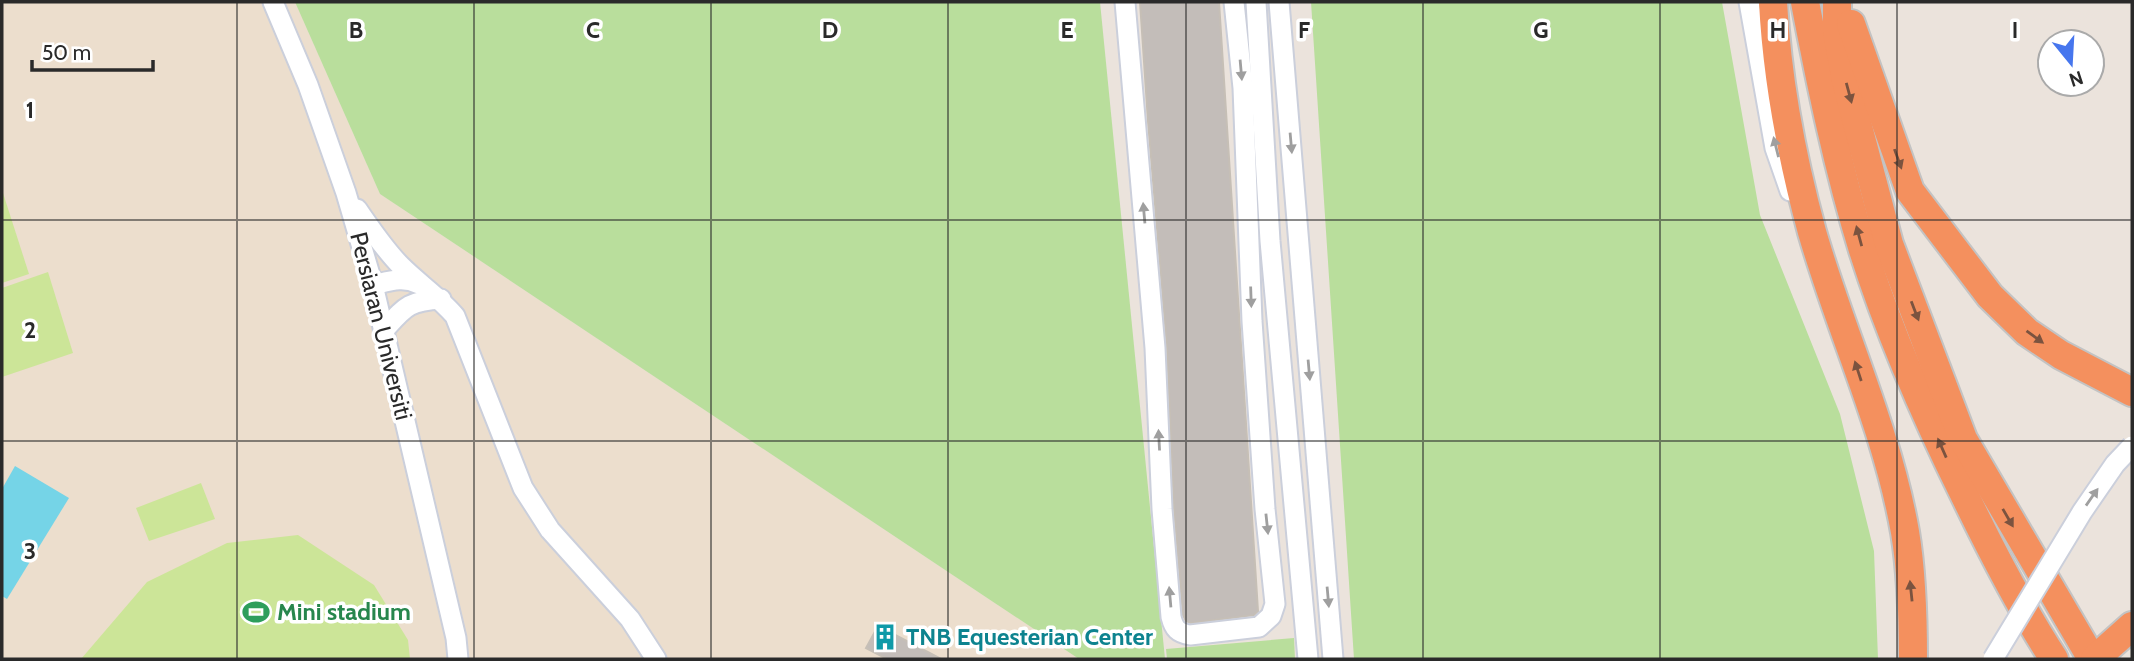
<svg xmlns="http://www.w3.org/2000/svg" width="2134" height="661" font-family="Cabin,sans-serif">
	<rect width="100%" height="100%" fill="#ebe3dc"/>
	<polygon fill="#ecdecd" points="2,2 295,2 380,194 1079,659 2,659"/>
	<g fill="#b9de9c">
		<polygon points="295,2 1100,2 1165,659 1079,659 380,194"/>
		<polygon points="1311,2 1722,2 1760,215 1840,414 1874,551 1878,659 1354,659"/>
		<polygon points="1294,638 1295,659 1167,659 1166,649"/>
	</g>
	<g fill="#cce598">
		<polygon points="3,193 29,274 2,283 2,194"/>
		<polygon points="48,272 73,353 2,377 2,288"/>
		<polygon points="201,483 215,519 149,541 136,508"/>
		<polygon points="298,535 374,585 408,640 410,659 81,659 147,582 227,543"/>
	</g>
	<polygon fill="#75d4e7" points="15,466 69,498 7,599 2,596 2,489"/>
	<g fill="#c3bdb9" stroke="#c6bfb6" stroke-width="2">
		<polygon points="1140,2 1219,2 1258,611 1254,615 1191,623 1186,621 1183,615 1174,508 1167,347 1148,121"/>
		<polygon points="878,626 941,659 887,659 866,648"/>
	</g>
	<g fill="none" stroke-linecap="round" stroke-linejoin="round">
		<g stroke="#cbcfdb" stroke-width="23">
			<g id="minor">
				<polyline points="273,2 308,85 346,193 373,285 456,638 458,659"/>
				<path d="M1125 2 1155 348 1162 509 1171 617C1174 629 1178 633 1190 635L1259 627 1271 616 1275 604 1265 509 1252 321 1243 88 1234 2"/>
				<polyline points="1256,2 1270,241 1308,659"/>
				<polyline points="1279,2 1333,659"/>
				<polyline points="1749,2 1775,148 1790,191"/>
				<path d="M357 209C371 229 384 249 401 266 419 284 439 297 455 316L523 488 550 530 630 619 656 659"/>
				<path d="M373 285C390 281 403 276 419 284"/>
				<path d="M384 330C405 307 408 301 441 299"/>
			</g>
		</g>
		<g stroke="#c3c3c3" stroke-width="32">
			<g id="highway">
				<path d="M1773 2C1777 79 1792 158 1812 232 1841 333 1887 429 1905 532 1912 574 1913 617 1913 659"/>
				<path d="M1805 2C1821 85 1838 169 1863 250 1890 335 1926 417 1965 496 1992 552 2020 607 2054 659"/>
				<polyline points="1837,2 1837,32 1846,81 1889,244 1963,439 2092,659"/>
				<polyline points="1851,24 1910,191 1990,296 2027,332 2061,355 2132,392"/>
				<polyline points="2095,659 2132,626"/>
			</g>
		</g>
		<use href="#minor" stroke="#fff" stroke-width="19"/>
		<use href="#highway" stroke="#f4905e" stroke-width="28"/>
		<g stroke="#cbcfdb" stroke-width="23" stroke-linecap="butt">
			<polyline id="minor-bridge" points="1993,659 2082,512 2115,464 2132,446"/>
		</g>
		<use href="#minor-bridge" stroke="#fff" stroke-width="19"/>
	</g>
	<defs><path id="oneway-solid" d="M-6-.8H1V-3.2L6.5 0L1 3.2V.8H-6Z" transform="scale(1.75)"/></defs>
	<g fill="#9f9f9f">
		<use href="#oneway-solid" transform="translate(1241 70) rotate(85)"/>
		<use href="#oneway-solid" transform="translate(1291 143) rotate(85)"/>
		<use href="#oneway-solid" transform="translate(1776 147) rotate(-104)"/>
		<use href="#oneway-solid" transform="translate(1144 213) rotate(-95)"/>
		<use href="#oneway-solid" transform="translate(1251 297) rotate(88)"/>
		<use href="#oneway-solid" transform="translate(1309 370) rotate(85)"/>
		<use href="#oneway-solid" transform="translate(1159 440) rotate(-93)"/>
		<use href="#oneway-solid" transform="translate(2092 497) rotate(-55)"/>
		<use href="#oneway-solid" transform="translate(1267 524) rotate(84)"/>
		<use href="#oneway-solid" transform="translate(1170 597) rotate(-95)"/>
		<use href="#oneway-solid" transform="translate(1328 597) rotate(85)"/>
	</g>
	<g fill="#7b533f">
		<use href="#oneway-solid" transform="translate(1849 93) rotate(75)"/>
		<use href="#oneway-solid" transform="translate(1898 159) rotate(70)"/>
		<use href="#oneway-solid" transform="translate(1859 236) rotate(-105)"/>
		<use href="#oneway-solid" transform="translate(1915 311) rotate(69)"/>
		<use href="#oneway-solid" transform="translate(2035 337) rotate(36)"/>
		<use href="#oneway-solid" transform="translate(1858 371) rotate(-108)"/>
		<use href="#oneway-solid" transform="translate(1942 448) rotate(-114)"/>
		<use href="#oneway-solid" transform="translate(2008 518) rotate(60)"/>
		<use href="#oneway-solid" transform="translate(1911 591) rotate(-96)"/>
	</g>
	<path fill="none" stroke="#2a2a2a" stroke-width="2" stroke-opacity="0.55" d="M237 2V659M474 2V659M711 2V659M948 2V659M1186 2V659M1423 2V659M1660 2V659M1897 2V659M2 220H2132M2 441H2132"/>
	<defs>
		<g id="stadium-bare" transform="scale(2.1)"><path d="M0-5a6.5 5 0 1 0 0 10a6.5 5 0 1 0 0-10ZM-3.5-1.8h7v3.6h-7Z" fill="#2e9e5b" stroke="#fff" stroke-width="2.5" paint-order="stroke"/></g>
		<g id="building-bare" transform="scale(2.1)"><path d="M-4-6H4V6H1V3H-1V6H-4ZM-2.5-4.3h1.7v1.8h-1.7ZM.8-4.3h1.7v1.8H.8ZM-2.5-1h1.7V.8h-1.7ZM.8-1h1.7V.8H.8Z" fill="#0f9aa8" stroke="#fff" stroke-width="2.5" paint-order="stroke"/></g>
	</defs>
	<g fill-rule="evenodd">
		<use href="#stadium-bare" x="256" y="612"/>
		<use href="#building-bare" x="885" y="637"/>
	</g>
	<g text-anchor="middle" stroke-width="7" stroke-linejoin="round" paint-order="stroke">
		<g font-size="24" fill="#2a2a2a" stroke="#fff">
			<text transform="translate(381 326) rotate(76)" y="8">Persiaran Universiti</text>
		</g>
		<g font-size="24" font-weight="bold" fill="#27864d" stroke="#fff" text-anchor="start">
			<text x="277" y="620">Mini stadium</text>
		</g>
		<g font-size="24" font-weight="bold" fill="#0d838f" stroke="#fff" text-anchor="start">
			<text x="906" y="645">TNB Equesterian Center</text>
		</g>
	</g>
	<g font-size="23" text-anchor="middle" font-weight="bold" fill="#2a2a2a" stroke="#fff" stroke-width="7" stroke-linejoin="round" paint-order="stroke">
		<text x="356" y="38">B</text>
		<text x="593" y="38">C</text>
		<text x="830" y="38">D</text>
		<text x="1067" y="38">E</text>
		<text x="1304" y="38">F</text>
		<text x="1541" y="38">G</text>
		<text x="1778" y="38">H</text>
		<text x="2015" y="38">I</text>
		<text x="30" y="118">1</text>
		<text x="30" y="338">2</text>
		<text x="30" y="559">3</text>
	</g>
	<rect width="2134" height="661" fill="none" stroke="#2a2a2a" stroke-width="7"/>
	<g transform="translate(2071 63) rotate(162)"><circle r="33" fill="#ffffff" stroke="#aaaaaa" stroke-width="2"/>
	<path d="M0-5L12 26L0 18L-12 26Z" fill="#4676ee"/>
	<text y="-10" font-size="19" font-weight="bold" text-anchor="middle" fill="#2a2a2a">N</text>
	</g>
	<path d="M32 60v10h121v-10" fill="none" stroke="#2a2a2a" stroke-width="3.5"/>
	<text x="42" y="60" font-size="21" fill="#2a2a2a" stroke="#ffffff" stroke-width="5" paint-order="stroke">50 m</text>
</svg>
